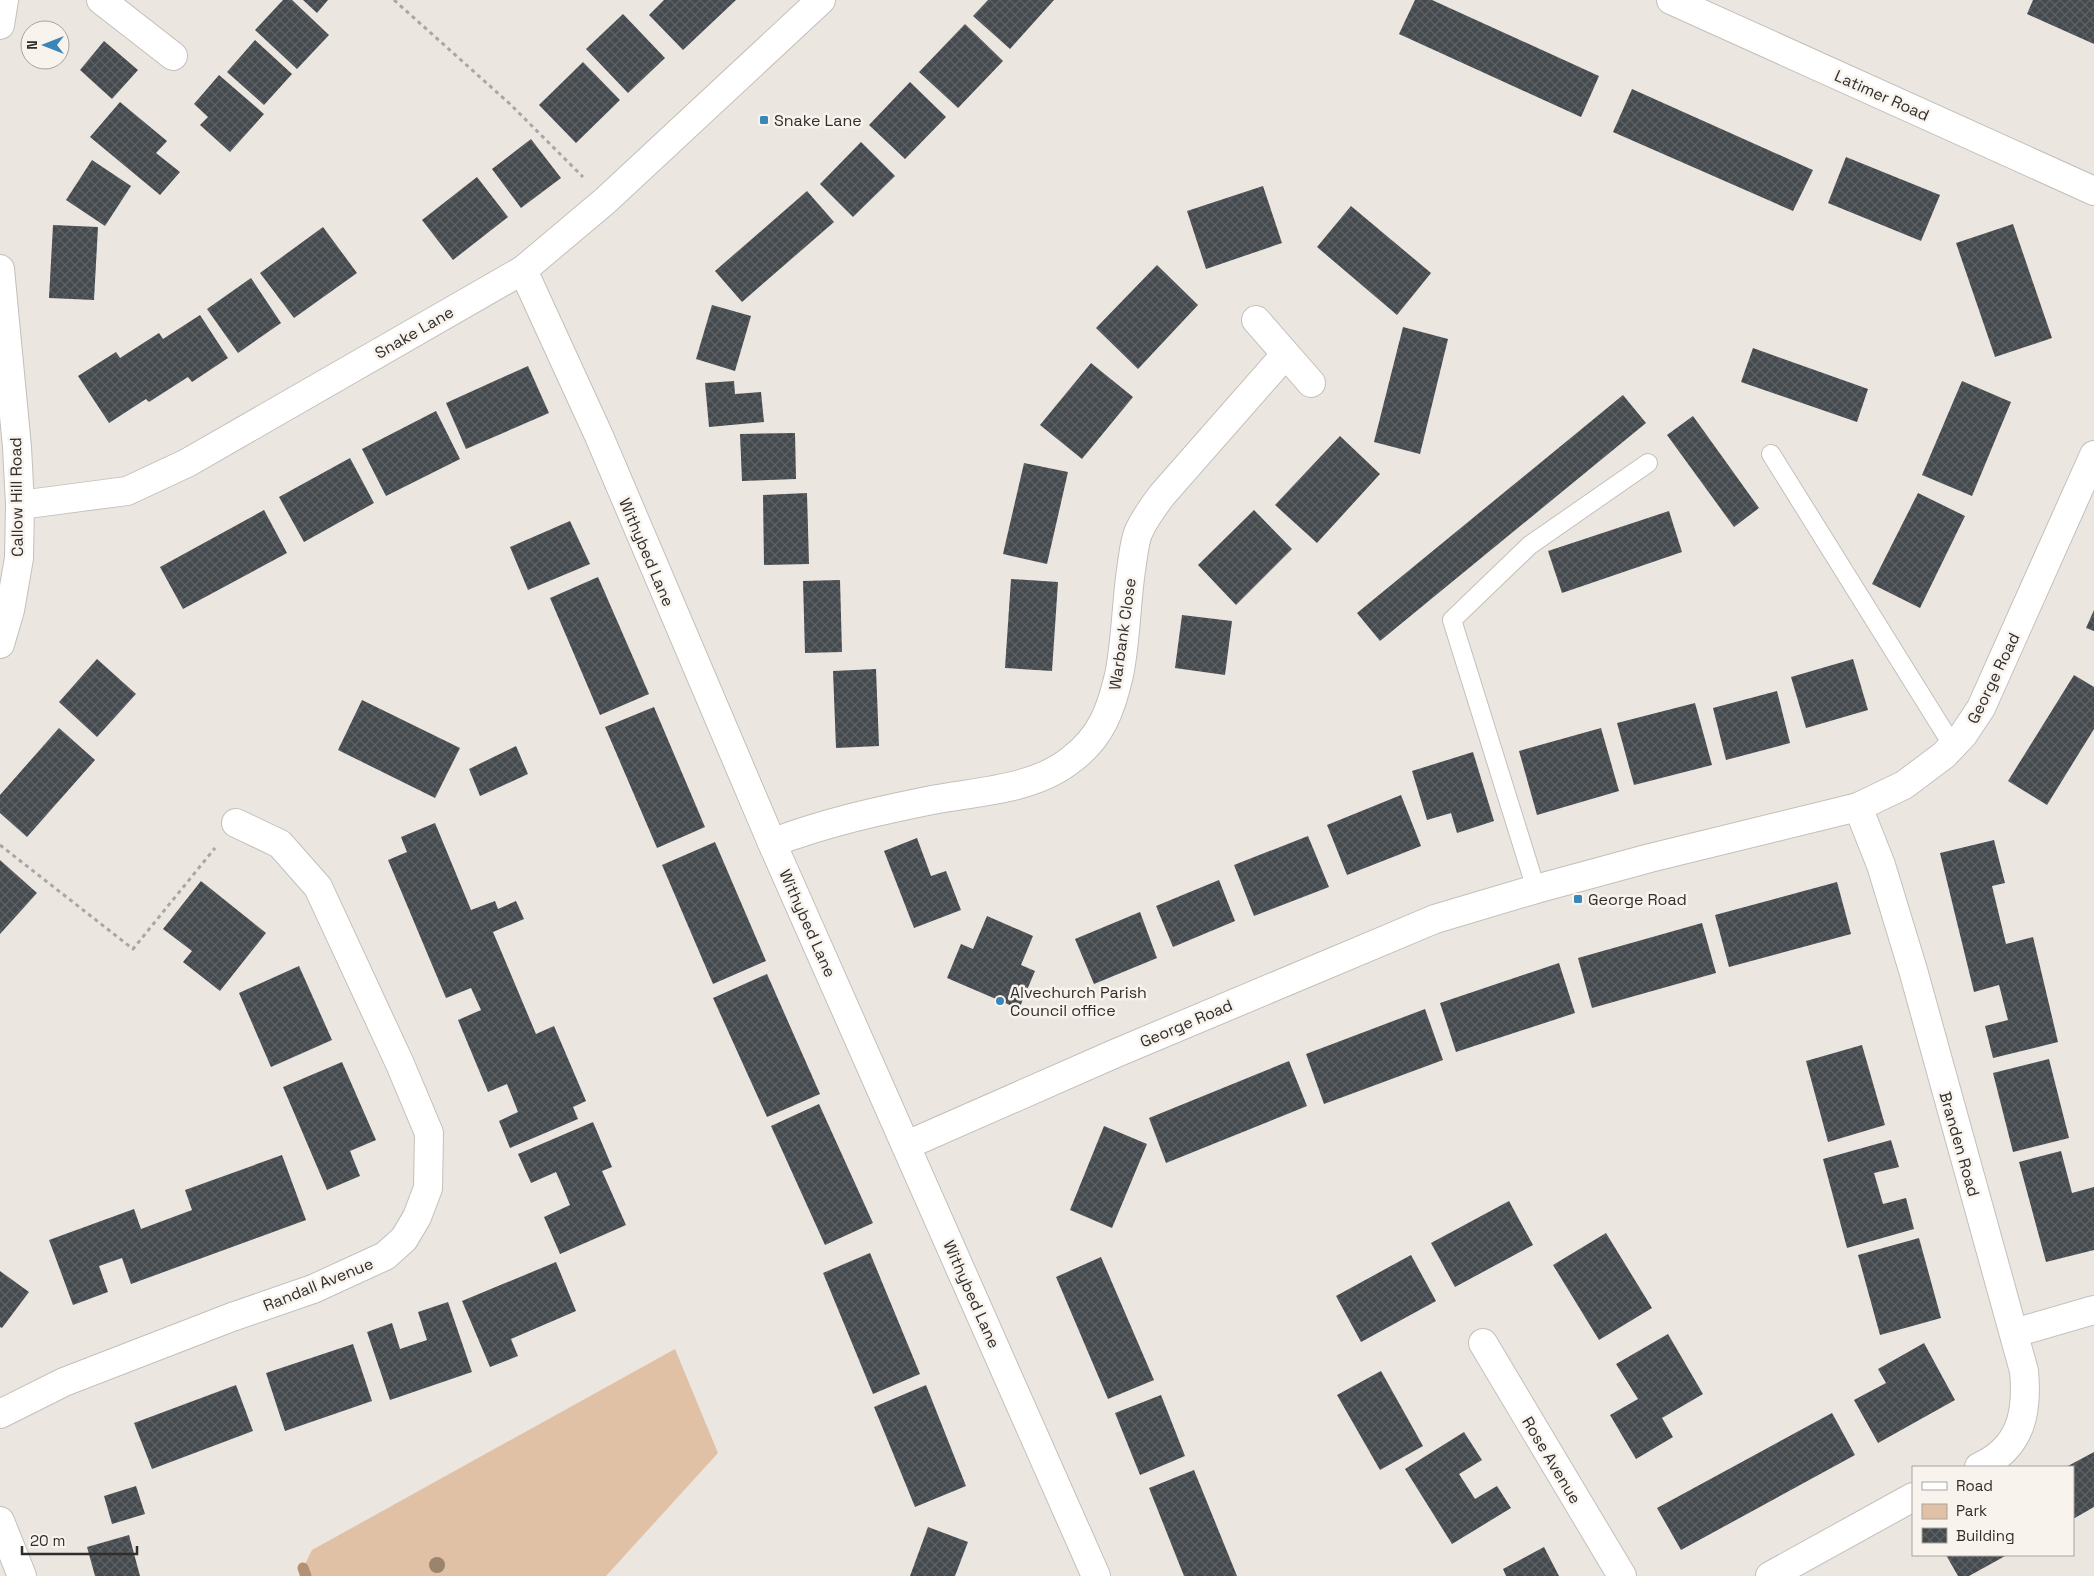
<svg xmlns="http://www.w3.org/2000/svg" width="2094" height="1576" font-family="'Space Grotesk',sans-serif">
	<defs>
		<pattern id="building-cross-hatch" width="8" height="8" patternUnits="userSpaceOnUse" patternTransform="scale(1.25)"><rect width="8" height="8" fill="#454a4e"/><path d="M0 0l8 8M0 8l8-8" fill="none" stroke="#5e6265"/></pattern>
	</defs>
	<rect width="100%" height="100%" fill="#ece6e1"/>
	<polygon fill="#e0c1a6" points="675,1349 718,1453 606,1576 299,1576 312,1550"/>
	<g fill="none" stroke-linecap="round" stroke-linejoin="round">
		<polyline stroke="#b49172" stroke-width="11" points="303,1568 306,1576"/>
	</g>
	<g fill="url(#building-cross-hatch)">
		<polygon points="283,0 292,0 329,35 297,69 255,30"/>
		<polygon points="303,0 328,0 317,13"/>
		<polygon points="664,0 736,0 683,50 649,15"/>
		<polygon points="988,0 1054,0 1010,49 973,16"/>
		<polygon points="1415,0 1432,0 1599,76 1581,117 1399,34"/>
		<polygon points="2033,0 2094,0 2094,44 2027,14"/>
		<polygon points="623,14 665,58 628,93 586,49"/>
		<polygon points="965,24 1003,61 958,108 919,72"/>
		<polygon points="255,40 292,74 264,105 227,72"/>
		<polygon points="104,41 138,70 112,99 80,70"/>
		<polygon points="583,62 620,100 576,143 539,105"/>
		<polygon points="219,75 264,114 230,152 200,125 208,117 194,104"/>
		<polygon points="910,82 946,117 905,159 869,125"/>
		<polygon points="1632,89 1813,170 1793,211 1613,132"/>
		<polygon points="120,102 167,141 156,153 180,172 160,195 90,137"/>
		<polygon points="531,139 561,178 521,208 492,169"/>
		<polygon points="861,142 895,176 853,217 820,184"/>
		<polygon points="1846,157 1940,195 1921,241 1828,203"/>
		<polygon points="92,160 131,186 105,226 66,200"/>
		<polygon points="477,177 508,217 453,260 422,220"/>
		<polygon points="1263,186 1282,243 1206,269 1187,211"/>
		<polygon points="807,191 834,222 742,302 715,271"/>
		<polygon points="1351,206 1431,273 1397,315 1317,247"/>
		<polygon points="2013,224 2052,338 1995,357 1956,243"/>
		<polygon points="53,225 98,227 94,300 49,298"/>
		<polygon points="323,227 357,273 294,318 260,273"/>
		<polygon points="1157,265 1198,305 1138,369 1096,328"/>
		<polygon points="251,278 281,323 238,353 207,309"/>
		<polygon points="712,305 751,316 735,371 696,359"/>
		<polygon points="200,315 228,358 192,382 188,377 149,402 146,399 109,423 78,376 116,352 120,358 159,333 163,339"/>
		<polygon points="1403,327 1448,339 1420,454 1374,442"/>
		<polygon points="1753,348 1868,389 1857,422 1741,382"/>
		<polygon points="1091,363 1133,397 1082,459 1040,425"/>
		<polygon points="528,366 549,413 466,449 446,403"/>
		<polygon points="734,381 735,394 761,392 764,422 709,427 705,383"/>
		<polygon points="1962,381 2011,402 1972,496 1922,475"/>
		<polygon points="1623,395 1646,423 1380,641 1357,613"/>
		<polygon points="436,411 460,459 386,496 362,449"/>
		<polygon points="1693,416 1759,508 1734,527 1667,435"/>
		<polygon points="795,433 796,479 742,481 740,434"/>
		<polygon points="1340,436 1380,474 1317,543 1275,505"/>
		<polygon points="350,458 374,503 304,542 279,497"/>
		<polygon points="1024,463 1068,472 1047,564 1003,554"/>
		<polygon points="807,493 809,564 764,565 763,495"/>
		<polygon points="1918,493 1965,516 1920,608 1872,584"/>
		<polygon points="264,510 287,553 183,609 160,567"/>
		<polygon points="1254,510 1292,549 1236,605 1198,565"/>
		<polygon points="1669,511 1682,552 1562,593 1548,551"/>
		<polygon points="570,521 590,564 528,590 510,547"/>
		<polygon points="598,577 649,694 600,715 550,598"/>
		<polygon points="1011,579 1058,582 1052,671 1005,668"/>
		<polygon points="840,580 842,652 805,653 803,581"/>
		<polygon points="2094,610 2094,631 2086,628"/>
		<polygon points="1182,615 1232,621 1225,675 1175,668"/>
		<polygon points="97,659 136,694 97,737 59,702"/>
		<polygon points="1853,659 1868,710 1806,728 1791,677"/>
		<polygon points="876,669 879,746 836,748 833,671"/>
		<polygon points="2074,675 2094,687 2094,729 2047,805 2008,781"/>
		<polygon points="1777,691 1790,743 1726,760 1713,708"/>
		<polygon points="362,700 460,748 435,798 338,750"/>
		<polygon points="1695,703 1712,765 1634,785 1617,723"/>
		<polygon points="654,707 705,827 657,848 605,727"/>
		<polygon points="59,728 95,760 27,837 0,813 0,795"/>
		<polygon points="1601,728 1619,791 1537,815 1519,751"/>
		<polygon points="516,746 528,774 480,796 469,769"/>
		<polygon points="1473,752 1494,821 1457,833 1451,813 1427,820 1412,771"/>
		<polygon points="1401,795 1421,846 1347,875 1327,825"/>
		<polygon points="435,823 471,910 495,901 498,909 516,901 524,919 493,932 536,1034 554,1026 586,1101 573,1107 578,1119 510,1148 499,1121 518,1112 507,1084 488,1092 458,1020 481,1010 471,988 446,998 388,860 407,852 401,837"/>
		<polygon points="1308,836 1329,887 1254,916 1234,865"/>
		<polygon points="917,838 931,876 946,871 961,910 914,928 884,851"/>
		<polygon points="1994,840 2005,883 1992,886 2006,944 2033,937 2058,1042 1993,1058 1985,1026 2008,1020 1999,985 1974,992 1940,853"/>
		<polygon points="715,842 766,961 713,984 662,865"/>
		<polygon points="0,860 37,893 0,934"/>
		<polygon points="1219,880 1235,921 1173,947 1156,906"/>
		<polygon points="201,881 266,933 220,991 183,962 192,951 163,929"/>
		<polygon points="1837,882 1851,934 1729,967 1715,915"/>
		<polygon points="1140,912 1157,958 1094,984 1075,939"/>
		<polygon points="987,916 1033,936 1021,965 1035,971 1019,1009 947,978 961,944 973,949"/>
		<polygon points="1702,923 1716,973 1592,1008 1578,958"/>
		<polygon points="1559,963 1575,1013 1456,1052 1440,1003"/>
		<polygon points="299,966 332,1040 271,1067 239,993"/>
		<polygon points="767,974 820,1094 767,1117 713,998"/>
		<polygon points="1425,1009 1443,1060 1324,1104 1306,1054"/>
		<polygon points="1862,1045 1885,1125 1828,1142 1806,1061"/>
		<polygon points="2049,1059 2069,1138 2013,1152 1993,1073"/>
		<polygon points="1289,1061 1307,1106 1166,1163 1149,1118"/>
		<polygon points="342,1062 376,1140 350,1151 360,1176 327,1190 283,1087"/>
		<polygon points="819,1104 873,1223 825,1245 771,1126"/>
		<polygon points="593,1122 612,1167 602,1171 626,1225 560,1254 544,1217 570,1205 563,1188 556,1172 531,1183 518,1154"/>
		<polygon points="1104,1126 1147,1144 1112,1228 1070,1210"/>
		<polygon points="1891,1140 1899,1167 1874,1173 1883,1204 1906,1198 1914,1229 1847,1248 1823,1159"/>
		<polygon points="2061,1151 2072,1193 2094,1187 2094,1250 2046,1262 2019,1162"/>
		<polygon points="282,1155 306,1220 131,1284 122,1258 99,1266 108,1292 73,1305 49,1240 134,1209 141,1229 192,1210 185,1190"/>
		<polygon points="1509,1201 1533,1245 1455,1287 1431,1243"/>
		<polygon points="1606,1233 1652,1308 1599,1340 1553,1265"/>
		<polygon points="1919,1238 1941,1318 1880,1335 1858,1255"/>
		<polygon points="870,1253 920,1374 873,1394 823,1273"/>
		<polygon points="1411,1255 1436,1301 1361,1342 1336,1296"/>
		<polygon points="1101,1257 1154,1380 1108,1399 1056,1277"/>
		<polygon points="556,1262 576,1311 511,1339 518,1356 490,1367 462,1301"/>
		<polygon points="0,1271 29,1292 2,1328 0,1327"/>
		<polygon points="448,1302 472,1372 390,1400 367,1332 392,1323 400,1349 427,1340 418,1312"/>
		<polygon points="1668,1334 1703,1394 1662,1418 1673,1437 1636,1459 1610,1415 1638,1399 1616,1364"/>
		<polygon points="1924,1343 1955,1400 1878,1443 1854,1400 1886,1383 1878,1369"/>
		<polygon points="353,1344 372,1401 285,1431 266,1373"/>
		<polygon points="1381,1371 1423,1446 1380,1470 1337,1395"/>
		<polygon points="236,1385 253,1431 152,1469 134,1423"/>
		<polygon points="926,1385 966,1486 915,1507 874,1407"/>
		<polygon points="1161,1395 1185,1456 1140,1475 1115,1413"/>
		<polygon points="1832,1413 1855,1455 1681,1550 1657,1508"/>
		<polygon points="1464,1432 1482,1460 1459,1474 1475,1499 1497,1486 1511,1508 1452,1544 1405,1469"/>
		<polygon points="2094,1452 2094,1507 2073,1519 2073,1467 2066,1467"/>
		<polygon points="1194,1470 1237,1576 1184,1576 1149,1488"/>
		<polygon points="136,1486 145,1514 112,1524 104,1496"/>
		<polygon points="928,1527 968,1542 955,1576 910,1576"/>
		<polygon points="129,1535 140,1576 95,1576 87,1547"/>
		<polygon points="1544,1547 1559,1576 1506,1576 1503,1569"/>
		<polygon points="1946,1555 2007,1555 1969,1576 1958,1576"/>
	</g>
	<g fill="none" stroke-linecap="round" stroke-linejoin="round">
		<g stroke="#c4bfba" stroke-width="20">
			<g id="service">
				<polyline points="1771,454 1953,746"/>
				<polyline points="1536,889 1452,620 1530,545 1648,463"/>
			</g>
		</g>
		<g stroke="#c4bfba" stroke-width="30">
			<g id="minor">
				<polyline points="101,0 173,56"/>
				<polyline points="1671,0 2094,191"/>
				<polyline points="523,270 599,436 772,843 1096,1576"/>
				<polyline points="1256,320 1311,383"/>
				<path d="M1858 807 1881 865 1913 970 2024 1371C2028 1413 2021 1448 1979 1467"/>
				<path d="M772 843C823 823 878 811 932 800 979 791 1034 790 1072 759 1101 737 1111 710 1119 675 1126 641 1126 605 1131 570 1133 558 1134 544 1138 533 1144 519 1153 507 1162 495L1285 355"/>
				<polyline points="907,1145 1114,1054 1435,919 1536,889 1650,858 1858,807 1904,785 1944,755 1963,735 1981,708 2094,455"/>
				<polyline points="2014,1333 2094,1310"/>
				<polyline points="1483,1343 1622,1576"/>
				<polyline points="0,1414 64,1382 232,1317 313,1289 385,1256 404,1239 417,1217 428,1188 429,1133 400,1064 318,887 280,844 236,823"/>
				<polyline points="0,1521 22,1576"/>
				<polyline points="1770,1576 1913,1497"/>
			</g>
		</g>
		<g stroke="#c4bfba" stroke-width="30">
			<g id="tertiary">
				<polyline points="0,25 4,0"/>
				<polyline points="0,269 17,447 20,505 19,558 10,610 0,644"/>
				<polyline points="20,505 127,491 187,463 523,270 605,201 821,0"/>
			</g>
		</g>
		<g stroke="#aaa6a2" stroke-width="3" stroke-dasharray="4 4" stroke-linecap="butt">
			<polyline points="394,0 510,104 583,177"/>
			<polyline points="0,845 133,949 215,848"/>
		</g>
		<use href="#service" stroke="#fff" stroke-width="18"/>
		<use href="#minor" stroke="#fff" stroke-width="28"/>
		<use href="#tertiary" stroke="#fff" stroke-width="28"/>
	</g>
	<circle fill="#9b846d" cx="437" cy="1565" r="8"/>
	<g fill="#3986b9" stroke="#f9f3ee" stroke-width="2">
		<rect x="759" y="115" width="10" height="10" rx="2.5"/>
		<rect x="1573" y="894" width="10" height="10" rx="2.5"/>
		<circle cx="1000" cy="1001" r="5"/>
	</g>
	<g text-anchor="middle" stroke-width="5" stroke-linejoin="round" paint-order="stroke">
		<g font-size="16" fill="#302e2c" stroke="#f9f3ee">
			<text transform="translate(1882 95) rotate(24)" y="6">Latimer Road</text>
			<text transform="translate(414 332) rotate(-30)" y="6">Snake Lane</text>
			<text transform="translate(16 497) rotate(-91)" y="6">Callow Hill Road</text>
			<text transform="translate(647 552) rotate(67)" y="6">Withybed Lane</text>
			<text transform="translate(1122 634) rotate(-82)" y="6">Warbank Close</text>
			<text transform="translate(1993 678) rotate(-64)" y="6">George Road</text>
			<text transform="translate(808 923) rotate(66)" y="6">Withybed Lane</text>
			<text transform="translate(1186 1023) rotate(-23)" y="6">George Road</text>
			<text transform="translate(1960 1144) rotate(74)" y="6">Branden Road</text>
			<text transform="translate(318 1284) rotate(-22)" y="6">Randall Avenue</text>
			<text transform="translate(972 1294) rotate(66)" y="6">Withybed Lane</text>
			<text transform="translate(1552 1460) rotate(59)" y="6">Rose Avenue</text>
		</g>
		<g font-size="16" fill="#302e2c" stroke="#f9f3ee" text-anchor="start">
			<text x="774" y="126">Snake Lane</text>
			<text x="1588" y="905">George Road</text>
			<text x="1010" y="998">Alvechurch Parish<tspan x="1010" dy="18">Council office</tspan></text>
		</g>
	</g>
	<rect x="1912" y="1466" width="162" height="90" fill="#f9f3ee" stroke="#a9a4a0"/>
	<rect x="1922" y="1482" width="25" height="8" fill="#ffffff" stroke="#a9a4a0"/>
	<text x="1956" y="1491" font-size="15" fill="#302e2c">Road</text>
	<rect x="1922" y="1504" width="25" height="15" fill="#e0c1a6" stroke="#a9a4a0"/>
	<text x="1956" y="1516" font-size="15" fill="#302e2c">Park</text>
	<rect x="1922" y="1528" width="25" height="15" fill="url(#building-cross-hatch)" stroke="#a9a4a0"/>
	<text x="1956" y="1541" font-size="15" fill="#302e2c">Building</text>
	<g transform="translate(45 45) rotate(270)"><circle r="24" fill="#f9f3ee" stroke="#a9a4a0"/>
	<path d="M0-4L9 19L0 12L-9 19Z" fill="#3986b9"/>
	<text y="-8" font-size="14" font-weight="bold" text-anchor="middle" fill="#302e2c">N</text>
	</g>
	<path d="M22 1546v8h115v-8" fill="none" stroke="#302e2c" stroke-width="2.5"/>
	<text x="30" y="1546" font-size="15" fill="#302e2c" stroke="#f9f3ee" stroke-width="4" paint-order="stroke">20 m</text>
</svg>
